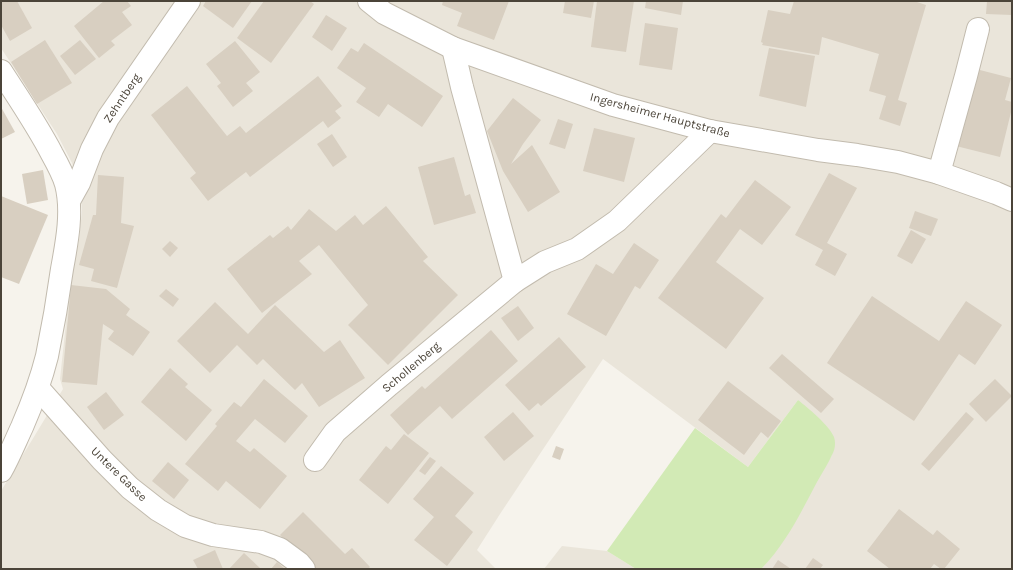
<svg xmlns="http://www.w3.org/2000/svg" width="1013" height="570" font-family="Karla,sans-serif">
	<rect width="100%" height="100%" fill="#f6f3ec"/>
	<g fill="#eae5da">
		<polygon points="1,1 1012,1 1012,569 761,569 766,563 832,455 798,400 748,467 603,359 500,514 477,550 496,569 1,569 1,491 63,389 60,379 70,285 79,240 82,211 80,187 72,163 57,134 1,48"/>
		<polygon points="562,546 607,551 636,569 544,569"/>
	</g>
	<path fill="#d2eab5" d="M798 400C808 408 829 425 834 437 836 443 835 450 832 455 828 464 822 473 817 482 801 512 786 544 761 569H636L607 551 695 428 748 467Z"/>
	<g fill="#d8cfc1">
		<polygon points="1,1 17,1 32,28 10,41 1,25"/>
		<polygon points="104,1 127,1 131,6 122,12 132,25 111,41 115,45 99,58 74,26"/>
		<polygon points="206,1 252,1 233,28 203,6"/>
		<polygon points="264,1 310,1 314,4 271,63 237,38"/>
		<polygon points="443,1 509,1 494,40 457,26 462,13 442,5"/>
		<polygon points="565,1 594,1 591,18 563,13"/>
		<polygon points="597,1 634,1 626,52 591,47"/>
		<polygon points="646,1 683,1 681,15 645,8"/>
		<polygon points="794,1 914,1 926,5 898,100 907,103 900,126 879,119 886,96 869,91 879,54 822,37 819,55 762,45 763,43 761,42 768,10 790,14"/>
		<polygon points="987,1 1012,1 1012,15 986,14"/>
		<polygon points="326,15 347,28 332,51 312,37"/>
		<polygon points="645,23 678,28 672,70 639,65"/>
		<polygon points="45,40 72,83 37,104 11,62"/>
		<polygon points="80,40 96,59 75,75 60,56"/>
		<polygon points="235,41 260,72 246,83 253,91 233,107 217,86 221,83 206,64"/>
		<polygon points="364,43 443,96 422,127 388,104 379,117 356,102 366,88 337,68 351,48 358,52"/>
		<polygon points="769,48 815,56 806,107 759,96"/>
		<polygon points="976,69 1011,78 1005,100 1012,102 1012,108 1000,157 956,146"/>
		<polygon points="318,76 342,106 335,111 341,118 328,128 323,121 250,177 246,172 208,201 190,178 196,173 151,115 187,86 227,136 240,126 246,133"/>
		<polygon points="513,98 541,120 523,144 511,164 532,145 560,192 528,212 503,171 487,131"/>
		<polygon points="1,107 15,132 1,139"/>
		<polygon points="558,119 573,124 565,149 549,144"/>
		<polygon points="594,128 635,138 624,182 583,171"/>
		<polygon points="332,134 347,157 333,167 317,144"/>
		<polygon points="454,157 465,196 470,194 476,213 434,225 418,167"/>
		<polygon points="43,170 48,200 27,204 22,174"/>
		<polygon points="829,173 857,188 827,243 847,254 835,276 815,265 823,250 795,235"/>
		<polygon points="98,175 124,177 121,223 134,226 117,288 91,281 94,269 79,265 93,215 96,215"/>
		<polygon points="755,180 791,207 762,245 740,229 716,262 764,298 726,349 658,298 721,214 726,218"/>
		<polygon points="1,196 48,215 19,284 1,277"/>
		<polygon points="386,206 428,257 423,261 458,295 388,365 348,325 368,305 319,245 299,261 312,274 262,313 227,269 270,235 273,238 288,226 291,230 309,209 336,231 355,215 363,225"/>
		<polygon points="915,211 938,219 931,236 909,228"/>
		<polygon points="911,230 926,239 912,264 897,256"/>
		<polygon points="170,241 178,248 170,257 162,249"/>
		<polygon points="634,243 659,260 640,289 635,286 606,336 567,314 596,264 613,274"/>
		<polygon points="71,285 106,289 130,309 126,315 150,332 133,356 108,339 114,331 103,324 97,385 62,382"/>
		<polygon points="166,289 179,299 173,307 159,296"/>
		<polygon points="872,296 939,341 966,301 1002,325 975,365 959,354 914,421 827,363"/>
		<polygon points="215,302 248,334 275,305 324,352 340,340 365,378 319,407 302,383 295,390 263,359 257,365 237,345 210,373 177,341"/>
		<polygon points="518,306 534,328 518,341 501,318"/>
		<polygon points="491,330 518,361 452,419 440,406 408,435 390,415 422,386 425,389"/>
		<polygon points="559,337 586,367 541,406 538,403 529,411 505,385"/>
		<polygon points="782,354 834,399 821,413 769,368"/>
		<polygon points="170,368 188,384 185,387 212,410 186,441 141,402"/>
		<polygon points="264,379 308,416 285,443 255,419 236,441 250,452 254,448 287,476 260,509 226,481 218,491 185,464 217,426 215,424 234,402 241,407"/>
		<polygon points="995,379 1012,396 986,422 969,404"/>
		<polygon points="728,381 781,421 768,438 761,432 744,455 698,420"/>
		<polygon points="106,392 124,415 104,430 87,407"/>
		<polygon points="513,412 534,436 504,461 484,437"/>
		<polygon points="966,412 974,419 929,471 921,464"/>
		<polygon points="404,434 429,453 388,504 359,480 386,446 391,450"/>
		<polygon points="556,446 564,449 560,460 552,457"/>
		<polygon points="430,457 436,461 425,475 419,471"/>
		<polygon points="168,462 189,480 174,499 152,481"/>
		<polygon points="441,466 474,493 455,516 473,532 447,566 414,540 434,517 413,499"/>
		<polygon points="899,509 933,535 937,530 960,549 944,569 941,569 934,564 930,569 890,569 867,551"/>
		<polygon points="303,512 345,554 352,548 370,567 368,569 314,569 280,535"/>
		<polygon points="215,550 223,569 198,569 193,560"/>
		<polygon points="244,553 261,569 229,569"/>
		<polygon points="813,558 823,565 820,569 805,569"/>
		<polygon points="778,560 791,569 772,569"/>
		<polygon points="277,562 285,569 271,569"/>
	</g>
	<g fill="none" stroke-linecap="round" stroke-linejoin="round">
		<g stroke="#c2bbae" stroke-width="24">
			<g id="minor">
				<polyline points="369,1 384,13 453,48 613,105 710,131 818,150 857,155 898,162 939,173 996,193 1012,200"/>
				<polyline points="453,48 462,87 515,281 545,262 577,249 617,221 710,131"/>
				<path d="M1 71C19 99 37 125 52 154 57 163 63 174 66 184 73 211 67 242 62 269 58 298 53 327 47 356 41 380 32 404 22 427 15 442 9 457 1 471"/>
				<polyline points="939,173 966,76 978,29"/>
				<polyline points="69,201 79,183 92,149 108,118 189,1"/>
				<polyline points="38,388 102,460 130,488 158,510 185,526 213,535 261,542 280,549 299,563 304,569"/>
				<polyline points="315,460 335,432 389,385 515,281"/>
			</g>
		</g>
		<use href="#minor" stroke="#fff" stroke-width="22"/>
	</g>
	<g text-anchor="middle" stroke-width="3" stroke-linejoin="round" paint-order="stroke">
		<g font-size="12" fill="#4b4439" stroke="#fff">
			<text transform="translate(122 98) rotate(-56)" y="4">Zehntberg</text>
			<text transform="translate(660 115) rotate(15)" y="4">Ingersheimer Hauptstraße</text>
			<text transform="translate(411 367) rotate(-40)" y="4">Schollenberg</text>
			<text transform="translate(119 474) rotate(44)" y="4">Untere Gasse</text>
		</g>
	</g>
	<rect width="1013" height="570" fill="none" stroke="#4b4439" stroke-width="4"/>
</svg>
